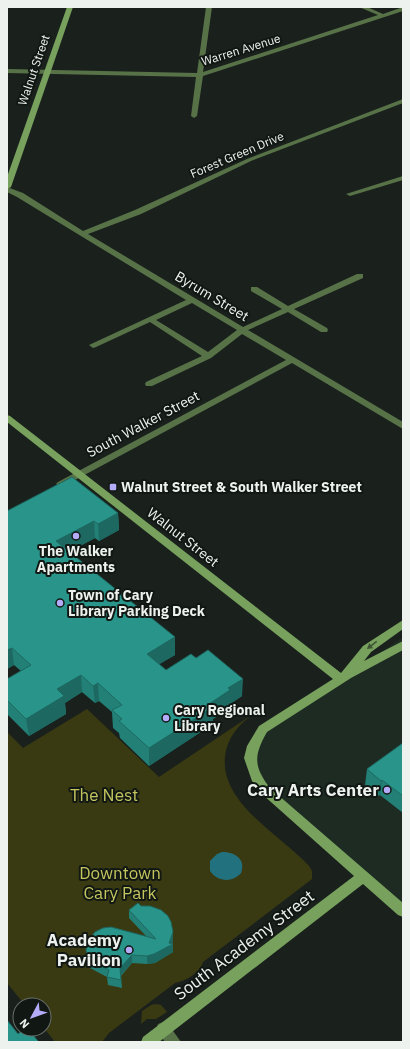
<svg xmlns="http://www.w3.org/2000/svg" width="410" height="1049" font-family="'IBM Plex Sans',sans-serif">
	<rect width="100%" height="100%" fill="#1a211d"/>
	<polygon fill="#1d2b23" points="403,637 403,911 258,781 253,746 257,737"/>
	<g fill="#3a3a12">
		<path d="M87 709 159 777 253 714C239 724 227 738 225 756 220 804 281 835 309 866L312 871V879L203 962C200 973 185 981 175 983L109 1033 102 1042H55L44 1028V1005H25L7 983V732L23 748Z"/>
		<polygon points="156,1004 161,1005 167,1012 156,1019 147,1019 141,1024 142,1011 151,1005"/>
	</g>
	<path fill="#22717e" d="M222 852C235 852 246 859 241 873 232 883 218 882 210 871V861L217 854Z"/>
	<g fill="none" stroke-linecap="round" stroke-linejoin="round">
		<g fill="#587248" fill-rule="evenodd">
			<polygon points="206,7 212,7 203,72 378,15 359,7 367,7 383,14 403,7 403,11 203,76 197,116 194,118 191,116 196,77 7,73 7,69 197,73"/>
			<path d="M403 99V103L251 161 141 214 88 234 243 327 282 309 251 291V287H257L288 306 357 274H363V278L294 309 327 328 328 330 327 332H321L288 312 248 330 403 422V429L292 363 64 486H58L56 484 58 482 286 360 242 334 211 358 152 386H146L145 384 146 382 202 356 150 322 96 347 93 348 89 345 186 300 17 197 7 192V187L23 193 83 231 135 210 247 159ZM192 303 237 330 208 352 156 320Z"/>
			<polygon points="403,176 403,180 350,196 346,194"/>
			<polygon points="163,1022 168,1024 181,1042 165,1042 156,1029 158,1024"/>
		</g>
		<g fill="#77a15d" fill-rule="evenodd">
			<polygon points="67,7 73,7 11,187 7,189 7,177"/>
			<path d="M7 415 10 416 341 673 363 646 403 620V629L371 652 364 661 403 641V650L351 678 267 732C254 755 253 766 270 788L403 903V917L398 915 363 884 159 1042H141L143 1037 354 876 262 794 252 781 244 758 247 746 259 726 333 679 7 422Z"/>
		</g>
	</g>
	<g fill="#238077">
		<polygon points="7,511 118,513 119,530 99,541 95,538 70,551 175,655 159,664 166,670 242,696 230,704 230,708 213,719 213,724 149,766 120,738 119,733 113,728 112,712 99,701 95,703 82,692 65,703 66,714 29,736 7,714 7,679 21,671 14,665 7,669"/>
		<polygon points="403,743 403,813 380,795 379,796 365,785 367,769"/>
		<polygon points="129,910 173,940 172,943 173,944 173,952 155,963 147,964 132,963 121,976 122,988 108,985 107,977 90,968 86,958 86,950 146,936 129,918"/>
	</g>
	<g fill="#1d6861">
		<polygon points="118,513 119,530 99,541 98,524"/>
		<polygon points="94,521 95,538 58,558 56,541"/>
		<polygon points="175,637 175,655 148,671 147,654"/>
		<polygon points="12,648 14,665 7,669 7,650"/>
		<polygon points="81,675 82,692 65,703 66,714 29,736 26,719 57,689"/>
		<polygon points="243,679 242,696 230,704 230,708 213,719 213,724 149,766 149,748 209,704 228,688"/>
		<polygon points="98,683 99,701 95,703 93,686"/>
		<polygon points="382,780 380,795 379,796 381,781"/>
		<polygon points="173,932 173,940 172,944 173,944 173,952 155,963 147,964 147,956 169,943"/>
		<polygon points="132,955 132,963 120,976 120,968"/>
	</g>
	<g fill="#29958a" stroke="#1d6861">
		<polygon points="72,477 118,513 98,524 94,521 56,541 175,637 147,654 166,670 191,654 196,658 208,650 243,679 228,688 230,690 209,704 213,707 149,748 119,721 122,719 112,710 122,705 98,683 93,686 81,675 57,689 64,696 26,719 7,700 7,679 31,665 12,648 7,650 7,511"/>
		<polygon points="403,743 403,796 382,780 381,781 367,769"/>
		<polygon points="138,903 141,906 150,906 161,910 168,916 171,922 173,932 169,943 173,944 154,954 147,956 132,955 120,968 121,980 107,977 109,970 89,960 86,950 88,941 95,932 103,928 111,927 156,939 129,910"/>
		<polygon points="7,1020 18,1034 24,1029 28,1029 38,1041 37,1042 7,1042"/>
	</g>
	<defs><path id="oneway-solid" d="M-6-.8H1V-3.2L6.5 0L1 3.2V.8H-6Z"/></defs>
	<use fill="#3f5635" href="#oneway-solid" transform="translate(372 645) rotate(142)"/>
	<g fill="#b4acf9" stroke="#111814" stroke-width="1.5">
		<rect x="109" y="483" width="8" height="8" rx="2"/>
		<circle cx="76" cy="536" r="4"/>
		<circle cx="60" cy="603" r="4"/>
		<circle cx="166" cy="718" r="4"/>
		<circle cx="387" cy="790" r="4"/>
		<circle cx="129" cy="950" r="4"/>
	</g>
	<g text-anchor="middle" stroke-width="4" stroke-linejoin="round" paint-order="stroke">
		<g font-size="12" fill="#edf2ef" stroke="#111814">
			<text transform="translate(241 50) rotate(-17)" y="4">Warren Avenue</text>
			<text transform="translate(34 70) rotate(-71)" y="4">Walnut Street</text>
			<text transform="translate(237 155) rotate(-23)" y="4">Forest Green Drive</text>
		</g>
		<g font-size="14" fill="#edf2ef" stroke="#111814">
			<text transform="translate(212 296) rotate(31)" y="5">Byrum Street</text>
			<text transform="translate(143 424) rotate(-28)" y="5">South Walker Street</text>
			<text transform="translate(183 537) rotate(38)" y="5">Walnut Street</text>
		</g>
		<g font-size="14" font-weight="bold" fill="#edf2ef" stroke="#111814" text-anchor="start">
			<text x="121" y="492">Walnut Street &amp; South Walker Street</text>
			<text x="76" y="556" text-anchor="middle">The Walker<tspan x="76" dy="16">Apartments</tspan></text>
			<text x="68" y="600">Town of Cary<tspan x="68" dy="16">Library Parking Deck</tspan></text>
			<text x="174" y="715">Cary Regional<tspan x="174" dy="16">Library</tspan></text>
		</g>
		<g font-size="17" font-weight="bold" fill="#edf2ef" stroke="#111814" text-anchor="end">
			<text x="379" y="796">Cary Arts Center</text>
			<text x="121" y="946">Academy<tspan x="121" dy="20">Pavilion</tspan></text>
		</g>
		<g font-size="17" fill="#c5c55e" stroke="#111814">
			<text x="104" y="801">The Nest</text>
			<text x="120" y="879">Downtown<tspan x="120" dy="20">Cary Park</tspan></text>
		</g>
		<g font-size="17" fill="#edf2ef" stroke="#111814">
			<text transform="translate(244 945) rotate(-37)" y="6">South Academy Street</text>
		</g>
	</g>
	<rect width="410" height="1049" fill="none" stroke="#edf2ef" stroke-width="16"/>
	<g transform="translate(32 1017) rotate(229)"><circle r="19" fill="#111814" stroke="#696f6c"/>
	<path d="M0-3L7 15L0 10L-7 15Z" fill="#b4acf9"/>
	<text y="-6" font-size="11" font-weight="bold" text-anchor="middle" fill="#edf2ef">N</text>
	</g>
</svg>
